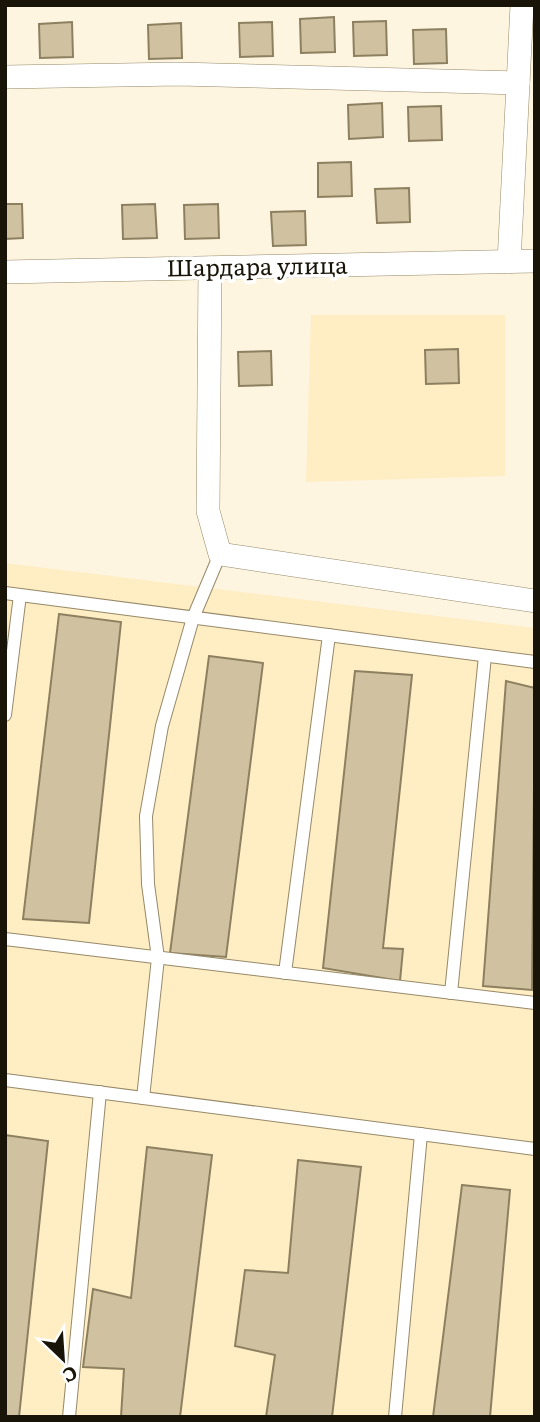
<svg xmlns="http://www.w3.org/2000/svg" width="540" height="1422" font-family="Literata,serif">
	<rect width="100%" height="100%" fill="#fef5e1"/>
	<g fill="#ffedc3">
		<polygon points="311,315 505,315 505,476 306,482"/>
		<polygon points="5,563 535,628 535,1417 5,1417"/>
	</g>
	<g fill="#d0c2a1" stroke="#8d8060" stroke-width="2">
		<polygon points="334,17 335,52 301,53 300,19"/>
		<polygon points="386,21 387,55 354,56 353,22"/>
		<polygon points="72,22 73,57 40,58 39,24"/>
		<polygon points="272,22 273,56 240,57 239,23"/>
		<polygon points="181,23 182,58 149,59 148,25"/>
		<polygon points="446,29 447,63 414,64 413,30"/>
		<polygon points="382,103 383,137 349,139 348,105"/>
		<polygon points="441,106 442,140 409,141 408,107"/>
		<polygon points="351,162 352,196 318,197 318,163"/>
		<polygon points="409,188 410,222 377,223 375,189"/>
		<polygon points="5,204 22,204 23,238 5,239"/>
		<polygon points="155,204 157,238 123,239 122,205"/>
		<polygon points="218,204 219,238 185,239 184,205"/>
		<polygon points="305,211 306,245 273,246 271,212"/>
		<polygon points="458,349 459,383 426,384 425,350"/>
		<polygon points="271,351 272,385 239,386 238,352"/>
		<polygon points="59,614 121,622 89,923 23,919"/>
		<polygon points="209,656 263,663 226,957 170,953"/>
		<polygon points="355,671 412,675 383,948 403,949 400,981 323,968"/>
		<polygon points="506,681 535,688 532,990 483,986"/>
		<polygon points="5,1135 48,1141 19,1417 5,1417"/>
		<polygon points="147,1147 212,1155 180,1417 121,1417 124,1369 83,1367 93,1289 131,1298"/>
		<polygon points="298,1160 361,1167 332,1417 266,1417 275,1355 235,1346 245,1270 288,1273"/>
		<polygon points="462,1185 510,1190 490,1417 433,1417"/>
	</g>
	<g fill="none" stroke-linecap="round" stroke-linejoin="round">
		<g stroke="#968969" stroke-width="14">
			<g id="lane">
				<polyline points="5,593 535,662"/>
				<polyline points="5,715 20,595"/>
				<polyline points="5,939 535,1003"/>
				<polyline points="285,973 329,635"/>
				<polyline points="451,993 485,656"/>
				<polyline points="5,1080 535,1149"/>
				<polyline points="143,1098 158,958 148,884 146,816 162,726 193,618 220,554"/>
				<polyline points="69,1417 100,1092"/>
				<polyline points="395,1417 421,1134"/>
			</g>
		</g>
		<g stroke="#968969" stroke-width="24">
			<g id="street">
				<polyline points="5,77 179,74 518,83"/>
				<polyline points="509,262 522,5"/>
				<polyline points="210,268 208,511 220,554 535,601"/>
				<polyline points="5,272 535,261"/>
			</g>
		</g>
		<use href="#lane" stroke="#fff" stroke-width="12"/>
		<use href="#street" stroke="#fff" stroke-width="23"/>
	</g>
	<g text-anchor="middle" stroke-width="7" stroke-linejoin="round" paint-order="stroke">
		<g font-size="23" fill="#191408" stroke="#fff">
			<text transform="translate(257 267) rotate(-1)" y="8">Шардара улица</text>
		</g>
	</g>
	<rect width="540" height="1422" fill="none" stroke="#191408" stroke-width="14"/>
	<g transform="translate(63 1359) rotate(155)" stroke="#ffffff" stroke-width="5" paint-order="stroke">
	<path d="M0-5L12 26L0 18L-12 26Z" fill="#191408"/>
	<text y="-10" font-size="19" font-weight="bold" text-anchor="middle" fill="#191408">С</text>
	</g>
</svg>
